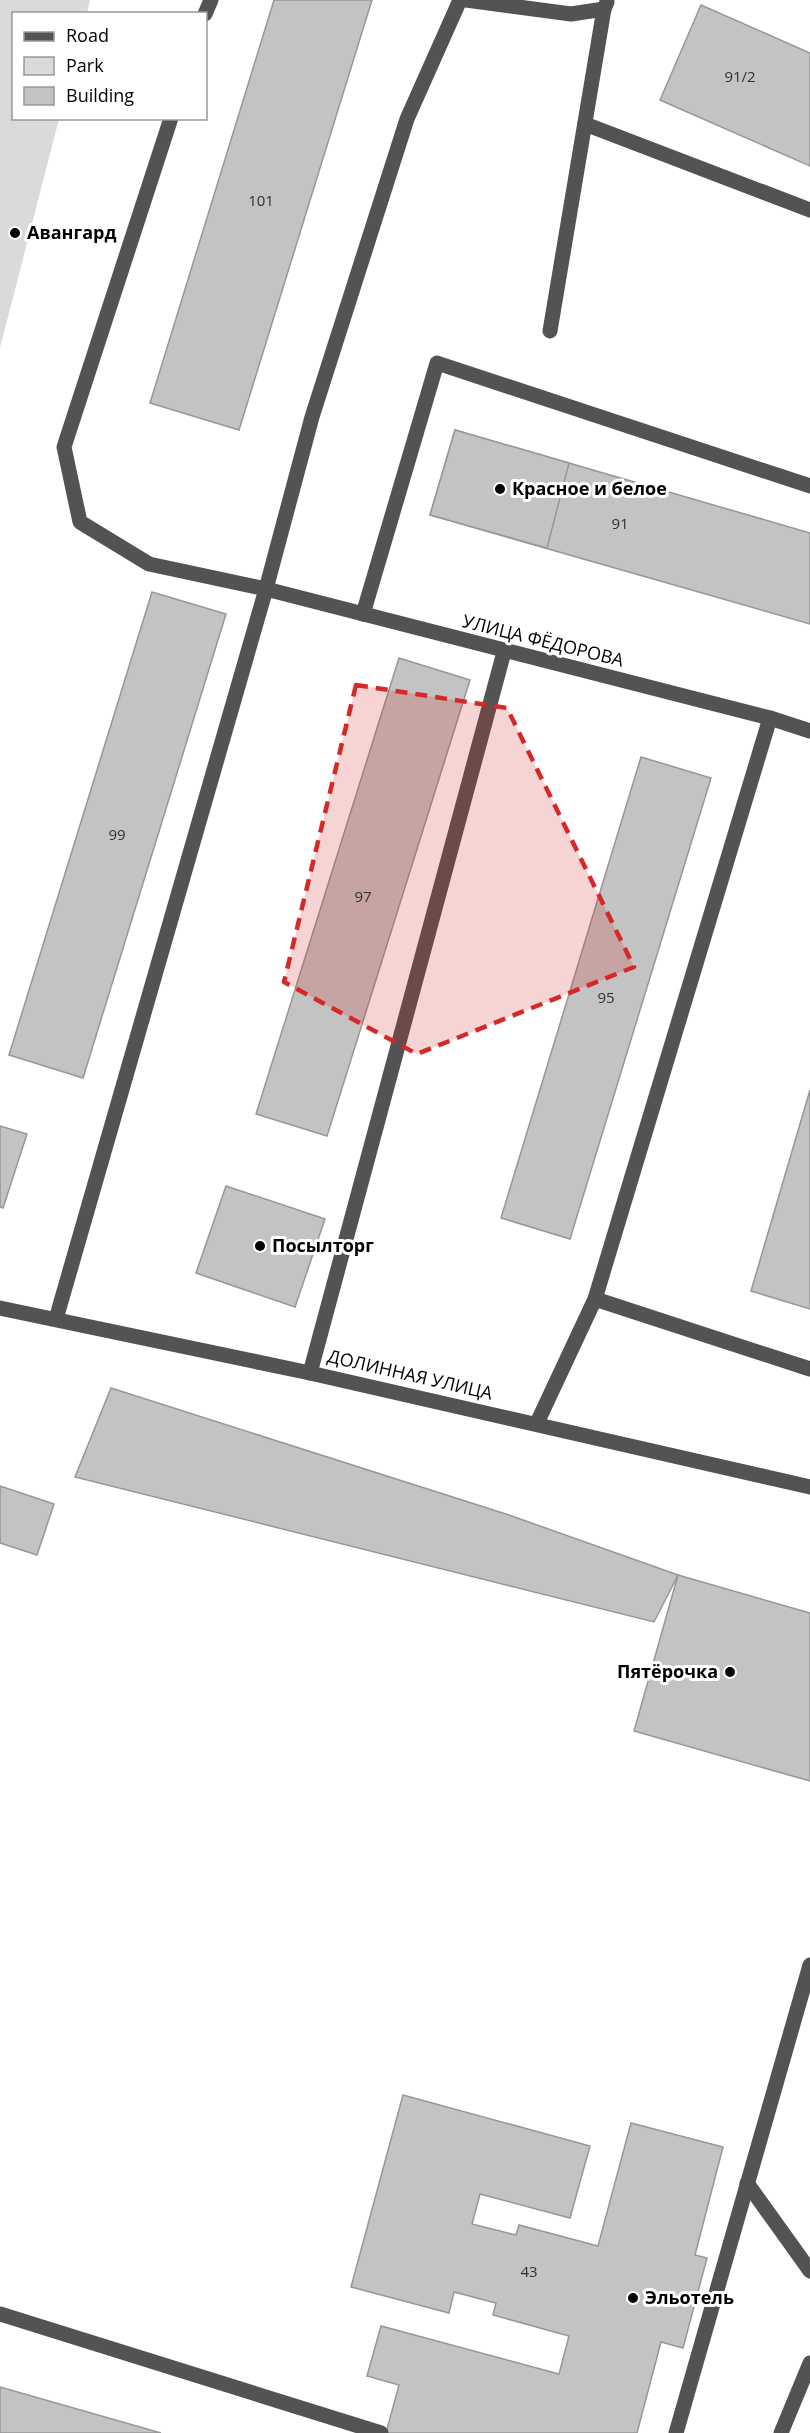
<svg xmlns="http://www.w3.org/2000/svg" width="810" height="2433" font-family="'Open Sans',sans-serif">
	<rect width="100%" height="100%" fill="#fff"/>
	<polygon fill="#dadada" points="0,0 90,0 87,13 14,14 14,118 59,119 0,348"/>
	<g fill="#c3c3c3" stroke="#979797" stroke-width="1.5">
		<polygon points="274,0 372,0 239,430 150,403"/>
		<polygon points="701,5 810,53 810,166 660,100"/>
		<polygon points="455,430 810,533 810,624 430,515"/>
		<polygon points="455,430 569,463 547,548 430,515"/>
		<polygon points="152,592 226,614 83,1078 9,1055"/>
		<polygon points="399,658 470,680 327,1136 256,1114"/>
		<polygon points="641,757 711,778 570,1239 501,1218"/>
		<polygon points="810,1090 810,1309 751,1291"/>
		<polygon points="0,1126 27,1134 3,1208 0,1207"/>
		<polygon points="226,1186 325,1219 295,1307 196,1273"/>
		<polygon points="111,1388 509,1515 678,1575 654,1622 75,1477"/>
		<polygon points="0,1486 54,1504 37,1555 0,1543"/>
		<polygon points="678,1575 810,1613 810,1781 634,1731"/>
		<polygon points="403,2095 590,2146 570,2218 480,2194 472,2224 516,2235 519,2225 598,2246 631,2123 723,2147 695,2255 707,2258 683,2348 661,2342 637,2433 386,2433 399,2385 367,2376 381,2326 559,2374 569,2336 493,2315 496,2303 454,2292 449,2313 351,2287"/>
		<polygon points="0,2387 161,2433 0,2433"/>
	</g>
	<g fill="none" stroke-linecap="round" stroke-linejoin="round">
		<g stroke="#535353" stroke-width="15">
			<polyline points="466,0 571,14 604,9 607,2"/>
			<polyline points="205,14 211,0"/>
			<polyline points="171,118 64,447 80,522 149,564 266,589 770,718 810,731"/>
			<polyline points="585,124 810,210"/>
			<polyline points="550,331 604,9"/>
			<polyline points="363,614 437,363 810,486"/>
			<polyline points="595,1299 810,1369"/>
			<polyline points="0,1308 310,1373 810,1487"/>
			<polyline points="56,1319 266,589 312,417 407,119 460,0"/>
			<polyline points="310,1373 504,652"/>
			<polyline points="537,1423 595,1299 770,718"/>
			<polyline points="747,2183 810,2271"/>
			<polyline points="0,2314 381,2433"/>
			<polyline points="676,2433 810,1965"/>
			<polyline points="781,2433 810,2363"/>
		</g>
	</g>
	<path fill="#d62828" fill-opacity="0.2" stroke="#d62828" stroke-width="4.5" stroke-dasharray="12 8" stroke-linejoin="round" d="M356 685 507 708 634 967 417 1054 284 982Z"/>
	<g fill="#000" stroke="#fff" stroke-width="2">
		<circle cx="15" cy="233" r="6"/>
		<circle cx="500" cy="489" r="6"/>
		<circle cx="260" cy="1246" r="6"/>
		<circle cx="730" cy="1672" r="6"/>
		<circle cx="633" cy="2298" r="6"/>
	</g>
	<g text-anchor="middle" stroke-width="6" stroke-linejoin="round" paint-order="stroke">
		<g font-size="15" fill="#313131">
			<text x="740" y="82">91/2</text>
			<text x="261" y="206">101</text>
			<text x="620" y="529">91</text>
			<text x="117" y="840">99</text>
			<text x="363" y="902">97</text>
			<text x="606" y="1003">95</text>
			<text x="529" y="2277">43</text>
		</g>
		<g font-size="18" font-weight="bold" fill="#000" stroke="#fff" text-anchor="start">
			<text x="27" y="239">Авангард</text>
			<text x="512" y="495">Красное и белое</text>
			<text x="272" y="1252">Посылторг</text>
			<text x="718" y="1678" text-anchor="end">Пятёрочка</text>
			<text x="645" y="2304">Эльотель</text>
		</g>
		<g font-size="18" fill="#000" stroke="#fff">
			<text transform="translate(543 641) rotate(14)" y="6">УЛИЦА ФЁДОРОВА</text>
			<text transform="translate(410 1375) rotate(13)" y="6">ДОЛИННАЯ УЛИЦА</text>
		</g>
	</g>
	<rect x="12" y="12" width="195" height="108" fill="#ffffff" stroke="#999999" stroke-width="1.5"/>
	<rect x="24" y="32" width="30" height="9" fill="#535353" stroke="#999999" stroke-width="1.5"/>
	<text x="66" y="42" font-size="18" fill="#000000">Road</text>
	<rect x="24" y="57" width="30" height="18" fill="#dadada" stroke="#999999" stroke-width="1.5"/>
	<text x="66" y="72" font-size="18" fill="#000000">Park</text>
	<rect x="24" y="87" width="30" height="18" fill="#c3c3c3" stroke="#999999" stroke-width="1.5"/>
	<text x="66" y="102" font-size="18" fill="#000000">Building</text>
</svg>
